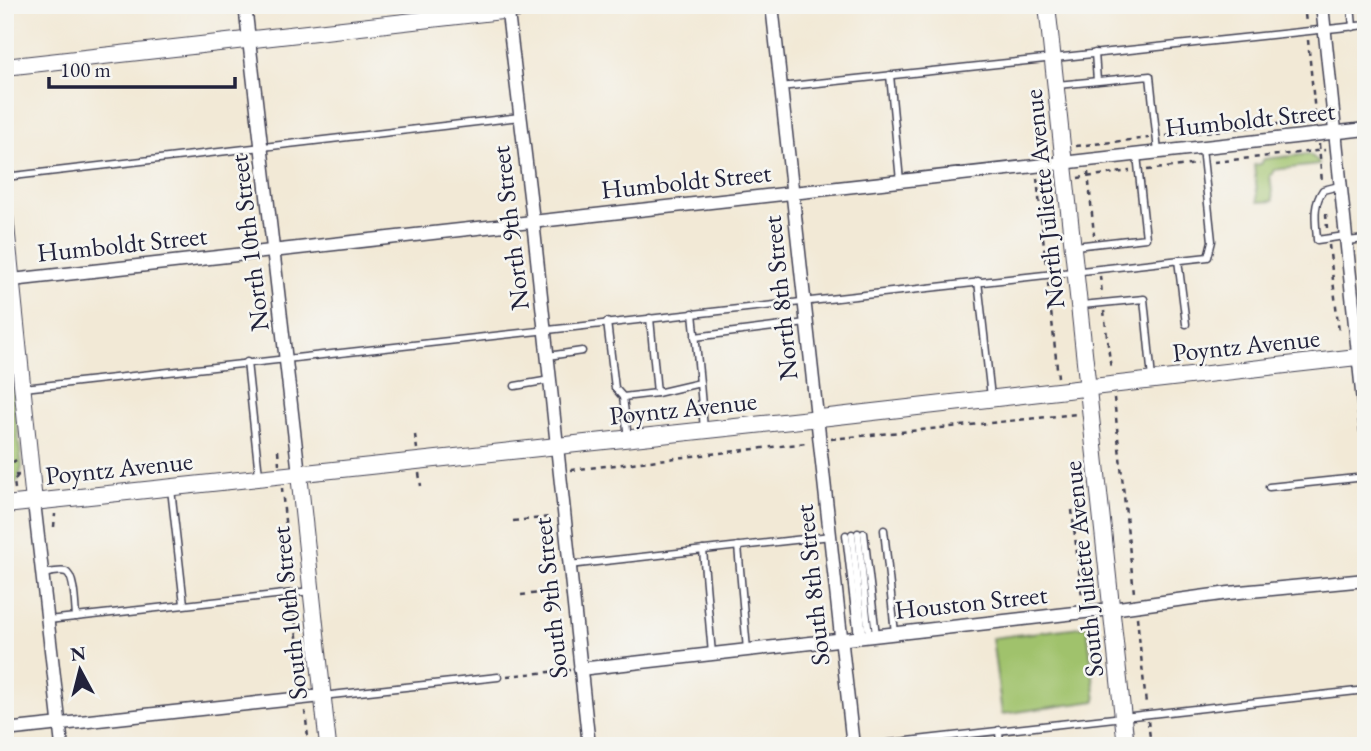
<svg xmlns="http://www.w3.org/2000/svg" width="1371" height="751" font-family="'EB Garamond',serif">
	<rect width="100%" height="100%" fill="#f6f6f2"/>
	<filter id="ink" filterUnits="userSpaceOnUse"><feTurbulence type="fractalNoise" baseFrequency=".0143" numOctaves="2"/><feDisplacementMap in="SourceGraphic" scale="14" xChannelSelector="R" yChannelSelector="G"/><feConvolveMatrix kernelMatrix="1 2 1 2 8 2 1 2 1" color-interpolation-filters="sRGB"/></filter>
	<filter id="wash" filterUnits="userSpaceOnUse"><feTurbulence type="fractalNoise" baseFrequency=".00686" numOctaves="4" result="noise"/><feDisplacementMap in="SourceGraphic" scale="28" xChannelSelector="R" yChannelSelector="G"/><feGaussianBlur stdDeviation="1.57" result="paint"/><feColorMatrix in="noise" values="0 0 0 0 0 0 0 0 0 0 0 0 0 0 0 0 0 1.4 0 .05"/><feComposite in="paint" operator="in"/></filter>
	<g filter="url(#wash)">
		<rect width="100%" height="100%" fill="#f2e9d6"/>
		<g fill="#a0c26c" stroke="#617254" stroke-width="2">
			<polygon points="1309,154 1318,161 1319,165 1273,170 1273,174 1270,175 1273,201 1258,202 1254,165 1261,164 1264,159"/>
			<polygon points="5,326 22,467 18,482 5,487"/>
			<polygon points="1087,626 1096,701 1002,714 992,638"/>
		</g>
	</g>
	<g filter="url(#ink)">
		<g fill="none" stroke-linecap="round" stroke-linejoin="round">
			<g stroke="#414052" stroke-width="9">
				<g id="service">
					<polyline points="1351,5 1353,27"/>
					<polyline points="1095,53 1097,81"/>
					<polyline points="890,75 900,181"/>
					<polyline points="1057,85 1150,76 1158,152"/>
					<polyline points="780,87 1366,25"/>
					<polyline points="5,177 520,117"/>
					<path d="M1339 186 1323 190C1312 206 1316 222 1317 240L1345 236"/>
					<polyline points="1347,241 1366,239"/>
					<polyline points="1075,246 1146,238 1137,155"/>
					<polyline points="1178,260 1186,324"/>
					<polyline points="978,281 991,397"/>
					<polyline points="1082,305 1144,299 1152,379"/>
					<polyline points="693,313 700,383"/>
					<polyline points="650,318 657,393"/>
					<polyline points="607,322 615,388 623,397 628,438"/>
					<polyline points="695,337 806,323"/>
					<polyline points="548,356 582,351"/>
					<polyline points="247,362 259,475"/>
					<polyline points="515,386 550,380"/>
					<polyline points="24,388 1208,257 1212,241 1202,148"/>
					<polyline points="623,397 657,393 700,383 704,429"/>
					<polyline points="1269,487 1366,477"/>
					<polyline points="171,489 184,604"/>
					<polyline points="884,530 895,633"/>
					<polyline points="858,533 869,636"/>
					<polyline points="864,533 876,635"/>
					<polyline points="852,534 863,636"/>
					<polyline points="846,535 858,637"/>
					<polyline points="738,546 747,650"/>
					<polyline points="703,550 712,654"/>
					<polyline points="569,565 831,536"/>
					<path d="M43 574C49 573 61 570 66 572 75 576 75 608 76 617"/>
					<polyline points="48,620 311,591"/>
					<polyline points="322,696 498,677"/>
					<polyline points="999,730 1000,746"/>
					<polyline points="863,746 1366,690"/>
				</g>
			</g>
			<g stroke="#414052" stroke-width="15">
				<g id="minor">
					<polyline points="245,5 299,474"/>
					<polyline points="507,5 533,221 589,746"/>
					<polyline points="772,5 853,746"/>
					<polyline points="1322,5 1366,431"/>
					<polyline points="12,280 1366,129"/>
					<polyline points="34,502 62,746"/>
					<polyline points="580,669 1111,609 1229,593 1366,580"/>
					<polyline points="5,730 322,696"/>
				</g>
			</g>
			<g stroke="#414052" stroke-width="18">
				<g id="tertiary">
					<polyline points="1047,5 1126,746"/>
					<polyline points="5,67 556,5"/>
					<polyline points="5,216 34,502"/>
					<polyline points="299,474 328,746"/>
					<polyline points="5,505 829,417 1366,356"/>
				</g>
			</g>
			<g stroke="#414052" stroke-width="2.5" stroke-dasharray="5 5" stroke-linecap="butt">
				<polyline points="1304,5 1306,23"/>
				<polyline points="1308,40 1316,124"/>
				<polyline points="1166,136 1316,120"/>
				<polyline points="1319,144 1322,183"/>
				<polyline points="1076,146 1149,138"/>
				<polyline points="1214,162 1325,150"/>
				<polyline points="1147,170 1197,164"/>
				<polyline points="1088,172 1094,235"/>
				<polyline points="1037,178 1046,266"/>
				<polyline points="1078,178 1130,171"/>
				<polyline points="1326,214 1327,228"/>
				<polyline points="1329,245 1339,332"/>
				<polyline points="1100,276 1102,294"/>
				<polyline points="1048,283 1058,377"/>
				<polyline points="1104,311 1111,370"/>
				<polyline points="1114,398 1134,593"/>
				<polyline points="415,435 417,449"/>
				<polyline points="831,439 1078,414"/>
				<polyline points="278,450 279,464"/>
				<polyline points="5,468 16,460"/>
				<polyline points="571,470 807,443"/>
				<polyline points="419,473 421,486"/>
				<polyline points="5,476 19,475"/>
				<polyline points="282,488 291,586"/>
				<polyline points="15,489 14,481 18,475"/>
				<polyline points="1072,510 1082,597"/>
				<polyline points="513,521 551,517"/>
				<polyline points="54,527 55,514"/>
				<polyline points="521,595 560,591"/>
				<polyline points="293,603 303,687"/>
				<polyline points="1137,617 1146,704"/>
				<polyline points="507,676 570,670"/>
				<polyline points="305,711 309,746"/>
				<polyline points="1148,721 1151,746"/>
			</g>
			<use href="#service" stroke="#fff" stroke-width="6"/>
			<use href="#minor" stroke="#fff" stroke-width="12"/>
			<use href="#tertiary" stroke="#fff" stroke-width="16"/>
		</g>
	</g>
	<g text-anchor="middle" stroke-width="5" stroke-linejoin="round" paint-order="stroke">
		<g font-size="26" fill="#22223b" stroke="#f6f6f2">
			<text transform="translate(1250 119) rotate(-6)" y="9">Humboldt Street</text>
			<text transform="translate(686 181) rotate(-6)" y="9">Humboldt Street</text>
			<text transform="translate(1044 199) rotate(-96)" y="9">North Juliette Avenue</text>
			<text transform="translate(510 228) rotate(-97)" y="9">North 9th Street</text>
			<text transform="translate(249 243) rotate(-97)" y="9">North 10th Street</text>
			<text transform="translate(122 244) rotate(-6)" y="9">Humboldt Street</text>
			<text transform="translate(780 298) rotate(-96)" y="9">North 8th Street</text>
			<text transform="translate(1246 345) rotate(-6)" y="9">Poyntz Avenue</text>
			<text transform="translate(683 408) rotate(-6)" y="9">Poyntz Avenue</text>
			<text transform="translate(119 468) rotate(-6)" y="9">Poyntz Avenue</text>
			<text transform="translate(1083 569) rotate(-96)" y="9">South Juliette Avenue</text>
			<text transform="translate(812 585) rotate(-96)" y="9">South 8th Street</text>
			<text transform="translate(550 598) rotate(-96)" y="9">South 9th Street</text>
			<text transform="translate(971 602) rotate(-6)" y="9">Houston Street</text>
			<text transform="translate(289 613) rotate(-96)" y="9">South 10th Street</text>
		</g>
	</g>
	<rect width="1371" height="751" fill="none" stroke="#f6f6f2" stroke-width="28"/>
	<g transform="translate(80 670) rotate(353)" stroke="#f6f6f2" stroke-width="5" paint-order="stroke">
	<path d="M0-5L12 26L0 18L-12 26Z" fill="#22223b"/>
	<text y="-10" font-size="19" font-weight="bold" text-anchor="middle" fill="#22223b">N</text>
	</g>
	<path d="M49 77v10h186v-10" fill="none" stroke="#22223b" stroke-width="3.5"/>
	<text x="60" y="77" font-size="21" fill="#22223b" stroke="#f6f6f2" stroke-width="5" paint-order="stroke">100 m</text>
</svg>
